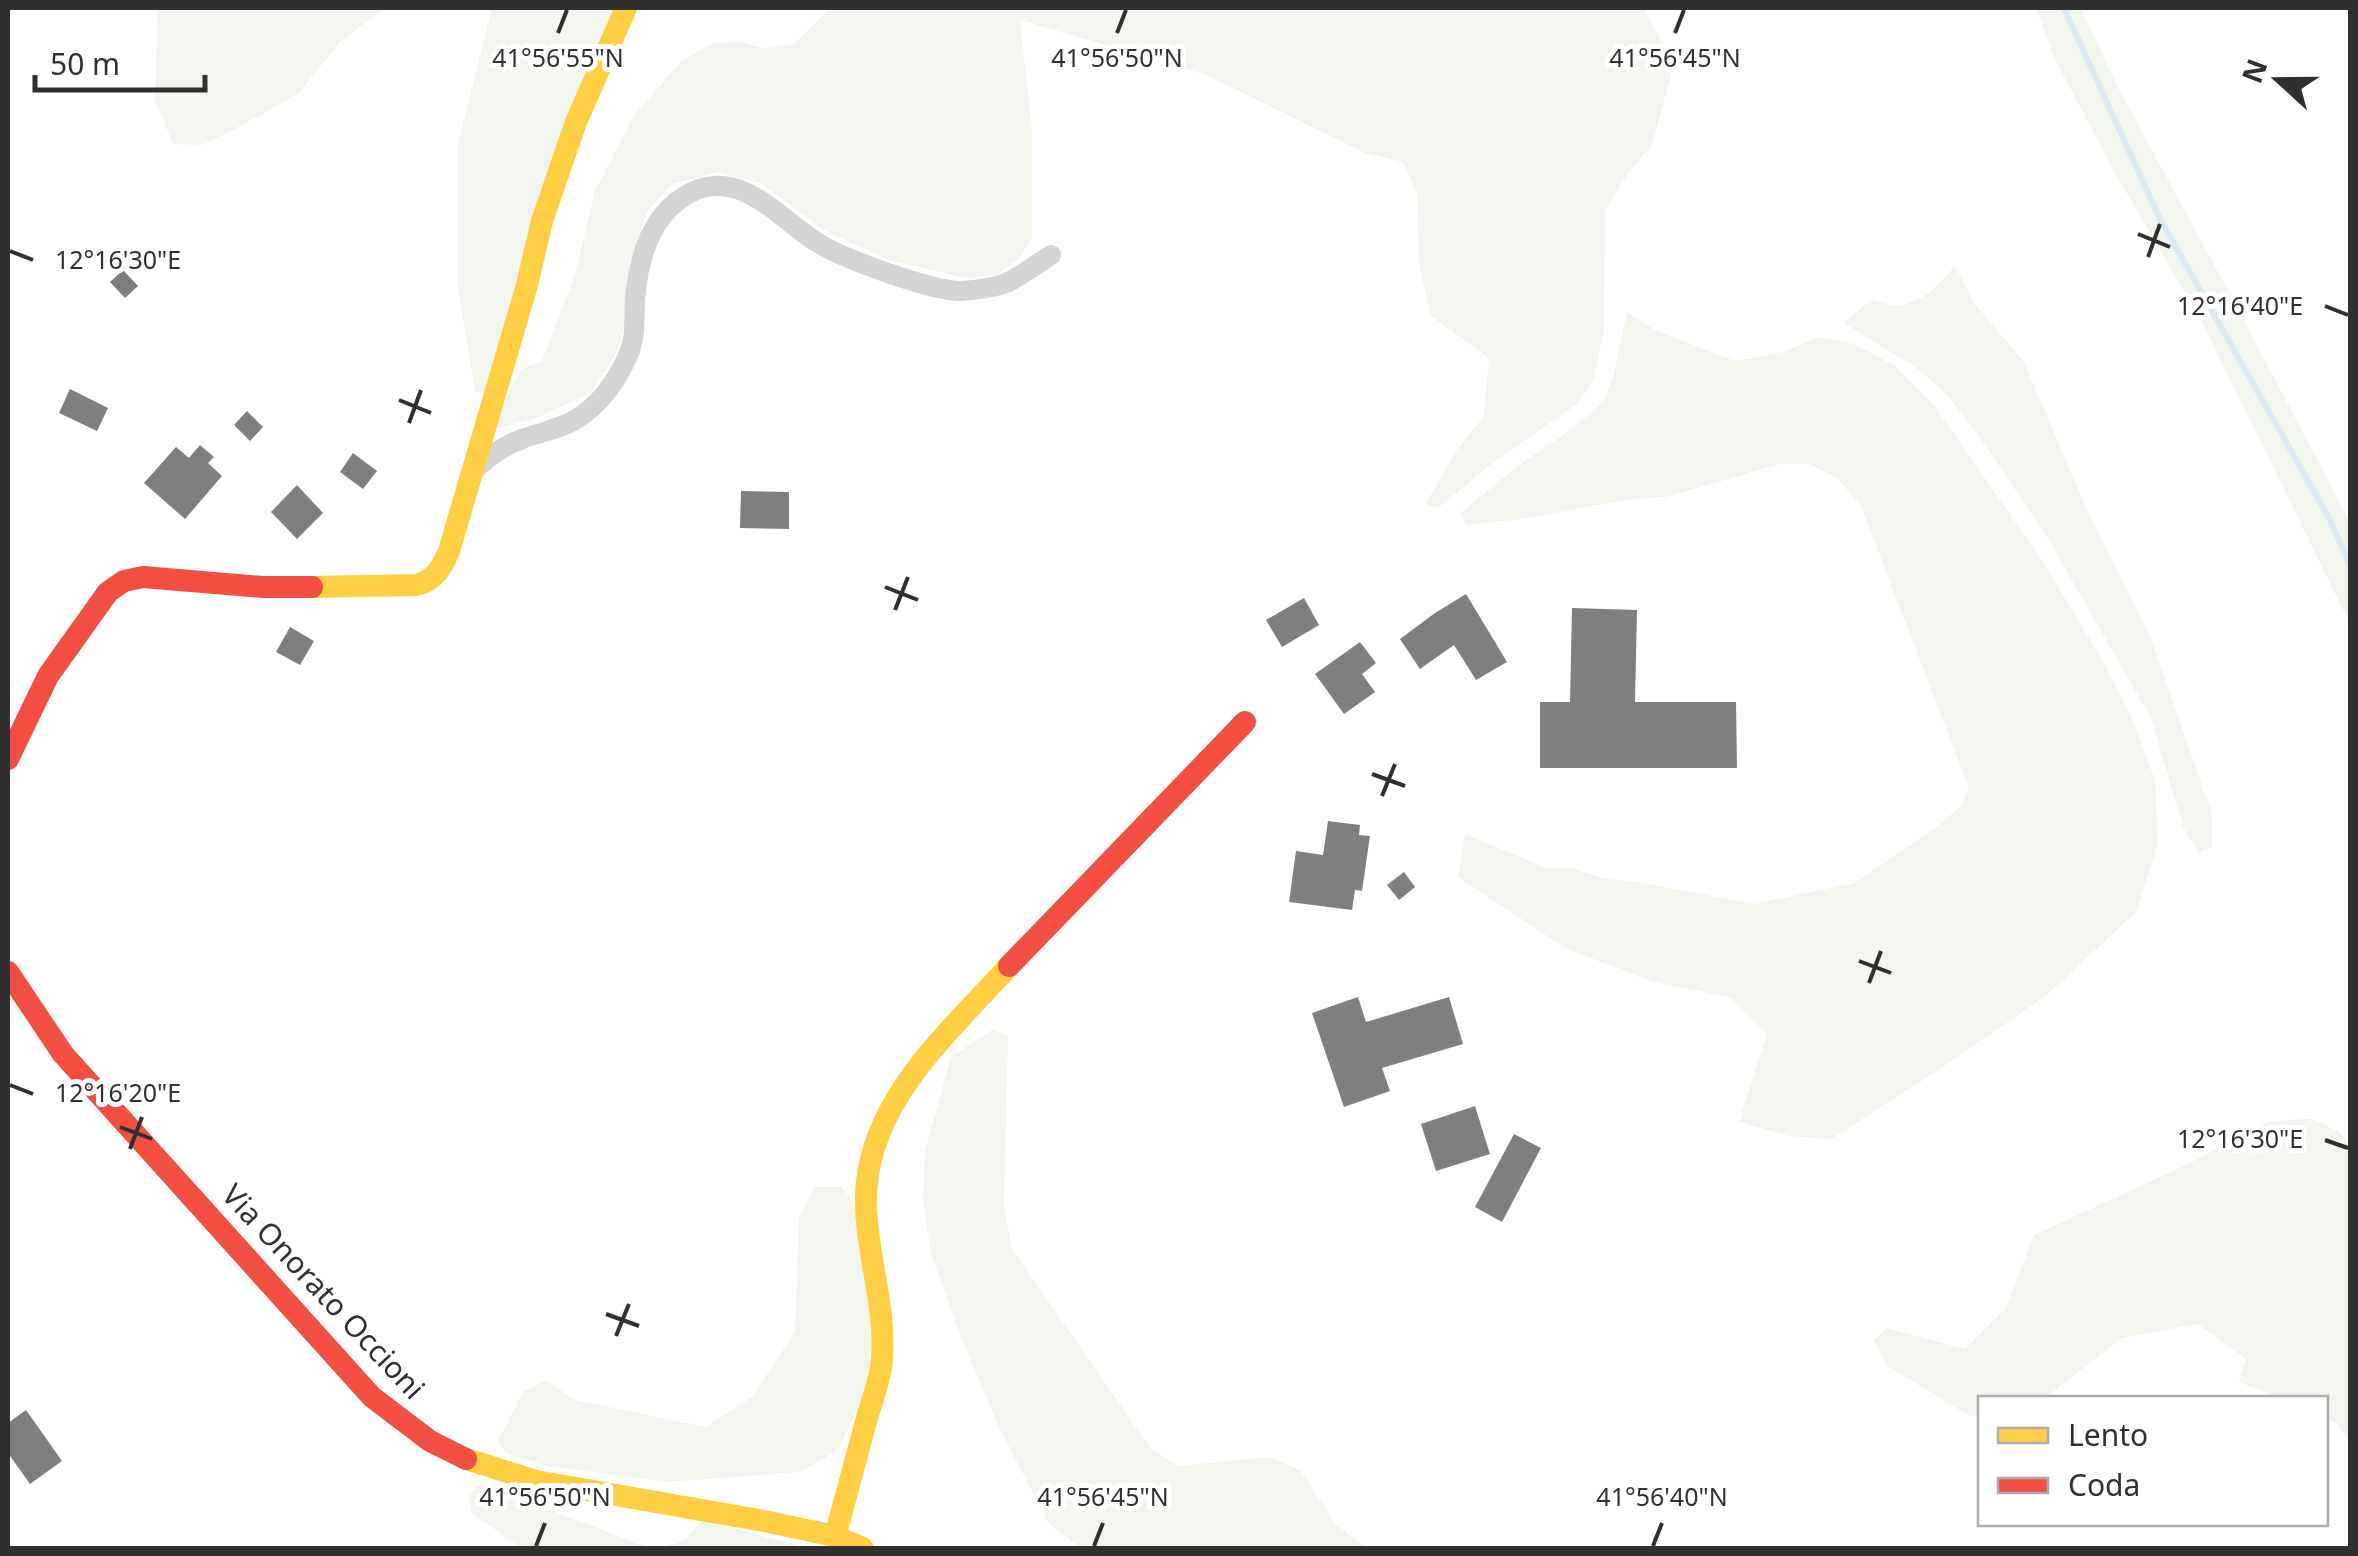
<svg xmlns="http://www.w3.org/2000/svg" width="2358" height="1556" font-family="'Noto Sans',sans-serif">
	<rect width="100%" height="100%" fill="#fff"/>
	<g fill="#f1f5ed">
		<polygon points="158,8 385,8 340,42 298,94 235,129 202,145 173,144 155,100"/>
		<polygon points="492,8 619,8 489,394 475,392 458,288 458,144"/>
		<polygon points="830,8 1644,8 1661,40 1671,75 1652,145 1629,172 1605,210 1604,330 1593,381 1577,404 1494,462 1439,507 1425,505 1456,451 1484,416 1489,358 1431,316 1419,264 1417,193 1403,162 1365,153 1204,74 1020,20 1032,130 1032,237 1021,256 998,274 966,278 891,261 824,230 762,184 718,172 672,184 648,210 629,264 626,321 615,356 590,393 537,418 491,430 520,370 542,361 575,275 595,191 634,115 681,62 712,43 739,42 763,48 794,44"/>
		<polygon points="2036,8 2081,8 2115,82 2238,309 2350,522 2350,624 2202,322 2111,166 2055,59"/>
		<path d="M1955 266 1974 303 2024 362 2086 508 2149 634 2212 814V847L2199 853 2183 827 2151 718 2046 535 1974 429 1943 390 1912 365 1844 323 1871 300C1879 302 1888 305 1896 305 1921 306 1940 283 1955 266Z"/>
		<polygon points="1627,312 1655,330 1735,361 1783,352 1820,337 1854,344 1895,366 1934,405 2043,562 2103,661 2131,716 2155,780 2158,843 2136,912 2047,995 1937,1071 1831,1139 1793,1137 1739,1122 1767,1034 1730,997 1653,982 1565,948 1458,877 1465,834 1546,868 1572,868 1602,878 1638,882 1754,904 1854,883 1934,829 1960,807 1969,788 1861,506 1837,478 1809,464 1780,464 1666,497 1634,499 1515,520 1467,525 1461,513 1515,468 1575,427 1604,401 1614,374"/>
		<polygon points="992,1030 1008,1036 1004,1206 1012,1249 1151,1449 1179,1466 1268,1457 1300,1470 1336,1524 1366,1548 1081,1548 1049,1524 1000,1429 961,1337 931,1253 923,1200 925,1151 951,1057"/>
		<polygon points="2309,1118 2338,1131 2350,1144 2350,1444 2337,1423 2326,1418 2326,1398 2280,1398 2239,1382 2246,1359 2198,1324 2122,1338 2045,1398 1980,1398 1980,1417 1968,1415 1887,1366 1874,1340 1887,1328 1965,1349 2006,1308 2034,1235 2186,1165 2268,1122"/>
		<polygon points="815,1187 841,1187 857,1205 876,1346 869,1385 838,1450 801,1472 668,1482 547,1466 506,1453 498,1441 523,1392 546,1380 575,1400 706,1427 752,1397 795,1332 799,1219"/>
		<polygon points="481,1484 650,1548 521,1548 472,1513 468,1495"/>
		<polygon points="703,1520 799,1546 802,1548 662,1548 686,1539"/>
	</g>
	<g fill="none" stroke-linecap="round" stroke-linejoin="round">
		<polyline stroke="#dae8f2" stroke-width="6" points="2064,8 2160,219 2329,518 2350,565"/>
	</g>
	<g fill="#7f7f7f">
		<polygon points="123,270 138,286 125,298 110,282"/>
		<polygon points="70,389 108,408 97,431 59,413"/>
		<polygon points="247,411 263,427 250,441 234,425"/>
		<polygon points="200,445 214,457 208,463 222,476 185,519 144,483 176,447 189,458"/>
		<polygon points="353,453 377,471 363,489 340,472"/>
		<polygon points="297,485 323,513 297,539 271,512"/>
		<polygon points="741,491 789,492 789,529 740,528"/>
		<polygon points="1466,594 1507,662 1476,680 1454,645 1420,669 1400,639 1435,613"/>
		<polygon points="1304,598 1319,625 1282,647 1266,620"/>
		<polygon points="1572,608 1637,610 1635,702 1736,702 1737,768 1540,768 1540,702 1570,702"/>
		<polygon points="290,627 314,641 300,665 276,652"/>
		<polygon points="1360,642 1376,663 1362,674 1375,692 1344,714 1315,674"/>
		<polygon points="1328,821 1360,825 1359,835 1370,836 1362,891 1355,890 1352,910 1289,902 1296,851 1323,855"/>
		<polygon points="1404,872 1415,887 1399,900 1387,885"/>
		<polygon points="1358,997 1366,1022 1449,997 1463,1044 1382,1068 1390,1091 1344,1107 1312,1013"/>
		<polygon points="1475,1106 1490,1154 1436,1171 1421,1124"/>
		<polygon points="1514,1134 1541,1148 1502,1222 1475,1207"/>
		<polygon points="26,1410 62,1461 30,1484 8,1453 8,1423"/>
	</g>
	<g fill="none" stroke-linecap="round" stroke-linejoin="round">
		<path stroke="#d4d4d4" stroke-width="20" d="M472 473C486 458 503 446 522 439 541 432 561 429 578 418 600 404 615 383 626 360 636 341 634 322 635 301 638 259 651 212 692 192 742 168 780 220 818 243 844 259 931 291 961 291 975 290 993 288 1006 283 1022 276 1037 264 1051 255"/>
		<g stroke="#ffcf43" stroke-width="22">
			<path d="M312 587 417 585C435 580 442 567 449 551L527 285 542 221 576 122 626 8"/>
			<polyline points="466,1459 536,1481 764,1521 835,1536 863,1548"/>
			<path d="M835 1536C846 1497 856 1458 867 1418 872 1399 881 1379 882 1359 886 1309 868 1259 866 1208 862 1106 946 1036 1009 966"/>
		</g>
		<g stroke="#f24e42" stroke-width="22">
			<polyline points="8,759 48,676 108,592 124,581 143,577 263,587 312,587"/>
			<polyline points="1009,966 1245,722"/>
			<polyline points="8,972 63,1054 372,1397 430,1441 466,1459"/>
		</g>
	</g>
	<path fill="none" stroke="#303030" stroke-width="4" d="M558 33 567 10M1117 33 1126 10M1675 33 1684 10M2138 234 2170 247M10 251 33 260M2148 257 2160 224M2325 306 2348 315M399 400 431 413M409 423 421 390M885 587 918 600M895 610 908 577M1372 774 1405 786M1382 796 1395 764M1859 961 1891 973M1869 983 1881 951M10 1085 33 1094M120 1127 152 1139M2325 1140 2348 1148M130 1149 142 1117M606 1314 639 1326M616 1336 629 1304M536 1546 545 1523M1094 1546 1103 1523M1653 1546 1662 1523"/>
	<g text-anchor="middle" stroke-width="10" stroke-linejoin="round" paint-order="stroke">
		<g font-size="30" fill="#303030" stroke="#fff">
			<text transform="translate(323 1292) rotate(47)" y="10">Via Onorato Occioni</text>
		</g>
	</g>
	<g font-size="25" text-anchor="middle" fill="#303030" stroke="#fff" stroke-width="10" stroke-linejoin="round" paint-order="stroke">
		<text x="558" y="67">41°56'55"N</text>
		<text x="1117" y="67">41°56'50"N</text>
		<text x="1675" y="67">41°56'45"N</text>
		<text x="118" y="269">12°16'30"E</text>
		<text x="2240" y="315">12°16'40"E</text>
		<text x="118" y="1102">12°16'20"E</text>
		<text x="2240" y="1148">12°16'30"E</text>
		<text x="545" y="1506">41°56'50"N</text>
		<text x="1103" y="1506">41°56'45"N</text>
		<text x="1662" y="1506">41°56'40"N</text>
	</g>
	<rect width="2358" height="1556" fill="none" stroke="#303030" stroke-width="20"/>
	<rect x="1978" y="1396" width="350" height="130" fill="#ffffff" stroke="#acacac" stroke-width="2.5"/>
	<rect x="1998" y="1428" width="50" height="15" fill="#ffcf43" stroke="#acacac" stroke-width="2.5"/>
	<text x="2068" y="1446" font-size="30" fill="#303030">Lento</text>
	<rect x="1998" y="1478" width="50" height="15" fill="#f24e42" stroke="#acacac" stroke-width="2.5"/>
	<text x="2068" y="1496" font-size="30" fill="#303030">Coda</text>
	<g transform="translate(2278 80) rotate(291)" stroke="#ffffff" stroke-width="8" paint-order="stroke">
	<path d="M0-8L18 38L0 25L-18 38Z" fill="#303030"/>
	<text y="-15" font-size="28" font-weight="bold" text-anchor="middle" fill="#303030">N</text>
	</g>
	<path d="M35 75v15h170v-15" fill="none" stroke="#303030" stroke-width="5"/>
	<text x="50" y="75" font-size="30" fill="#303030" stroke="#ffffff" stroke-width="8" paint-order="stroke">50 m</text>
</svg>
